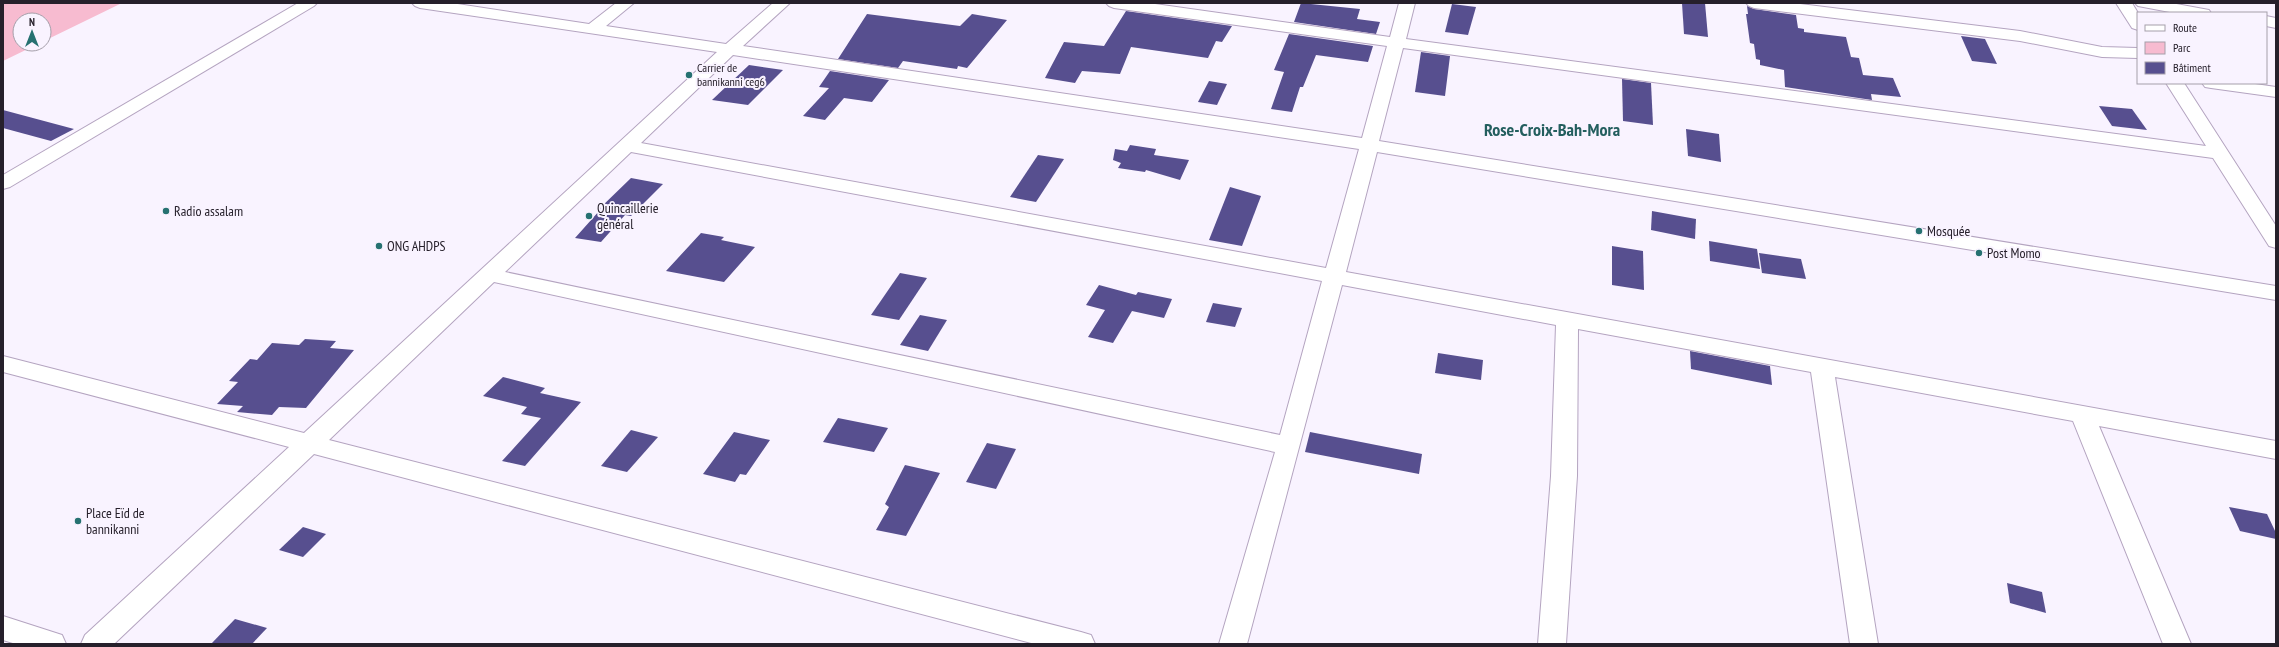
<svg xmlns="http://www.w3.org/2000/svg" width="2279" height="647" font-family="'PT Sans Narrow',sans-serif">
	<rect width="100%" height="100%" fill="#f9f3ff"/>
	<polygon fill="#f7bbd0" points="3,3 122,3 44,41 44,20 20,20 20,44 38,44 3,61"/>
	<g fill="#574f8f">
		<polygon points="1301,3 1360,9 1357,19 1380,22 1376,34 1294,22"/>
		<polygon points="1682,3 1705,3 1708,37 1684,34"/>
		<polygon points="1452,4 1476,7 1468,35 1445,32"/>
		<polygon points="1747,6 1754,9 1796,15 1798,28 1804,29 1804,32 1846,37 1851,57 1859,58 1863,75 1893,78 1901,97 1871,94 1872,100 1785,87 1784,70 1760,65 1760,60 1756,59 1754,44 1750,43 1746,14 1748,14"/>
		<polygon points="1126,11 1232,26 1222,42 1216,41 1208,58 1131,47 1120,74 1082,71 1075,83 1045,78 1064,42 1104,46"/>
		<polygon points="867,14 960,26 972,14 1007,20 967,68 958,66 957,69 903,61 898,68 838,59"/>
		<polygon points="1289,34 1373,46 1368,62 1316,55 1303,87 1300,87 1292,112 1271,109 1284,72 1274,70"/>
		<polygon points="1961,36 1985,39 1997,64 1972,61"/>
		<polygon points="1421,52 1450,56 1445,96 1415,92"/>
		<polygon points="749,65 783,70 748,105 712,100"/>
		<polygon points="830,71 889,80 872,102 844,98 825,120 803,116 829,88 819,87"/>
		<polygon points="1622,79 1651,83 1653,125 1623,121"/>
		<polygon points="1209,81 1227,84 1217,105 1198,102"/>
		<polygon points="2099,106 2132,109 2147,130 2112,126"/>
		<polygon points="3,110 74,129 51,141 3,128"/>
		<polygon points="1686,129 1719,134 1721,162 1688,156"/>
		<polygon points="1130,145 1156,149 1154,155 1189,160 1180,180 1146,170 1145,172 1118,168 1121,163 1113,160 1115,149 1127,151"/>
		<polygon points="1038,155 1064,159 1036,202 1010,197"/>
		<polygon points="631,178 663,184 631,216 625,215 601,242 575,238 600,210 598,210"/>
		<polygon points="1230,187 1261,196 1242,246 1209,240"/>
		<polygon points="1652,211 1696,219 1695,239 1651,230"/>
		<polygon points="701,233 724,237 721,240 755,247 724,282 666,271"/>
		<polygon points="1709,241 1757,249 1760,269 1710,261"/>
		<polygon points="1612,246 1643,251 1644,290 1612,285"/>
		<polygon points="1759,253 1801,259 1806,279 1762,273"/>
		<polygon points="900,273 927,278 899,320 871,315"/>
		<polygon points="1099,285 1136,295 1138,292 1172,299 1164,318 1132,311 1113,343 1088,337 1105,310 1086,305"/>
		<polygon points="1213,303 1242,308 1235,327 1206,322"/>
		<polygon points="920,315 947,320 928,351 900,345"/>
		<polygon points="305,339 336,341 330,348 354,350 306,408 279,407 272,415 237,412 243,406 217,404 238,382 229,381 250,359 257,360 272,343 299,345"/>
		<polygon points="1690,351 1770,366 1772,385 1691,369"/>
		<polygon points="1438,353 1483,360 1481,380 1435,373"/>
		<polygon points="503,377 545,388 540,393 581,402 525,466 502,461 541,418 521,414 527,407 483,396"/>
		<polygon points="838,418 888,428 874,452 823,442"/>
		<polygon points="631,430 658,437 627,472 601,466"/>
		<polygon points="734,432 770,440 746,475 740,474 735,482 703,474"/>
		<polygon points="1310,432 1422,454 1419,474 1305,452"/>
		<polygon points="987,443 1016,449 996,489 966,482"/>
		<polygon points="905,465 940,473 906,536 876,530 889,507 885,504"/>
		<polygon points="2229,507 2267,514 2276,533 2276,539 2240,531"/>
		<polygon points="303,527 326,534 303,557 279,550"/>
		<polygon points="2007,583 2042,592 2046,613 2010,603"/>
		<polygon points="235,619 267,628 252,644 211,644"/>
	</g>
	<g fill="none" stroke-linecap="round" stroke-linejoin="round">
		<g stroke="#b4a4c0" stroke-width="2">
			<g id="minor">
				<polygon points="298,3 317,3 314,6 10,187 3,189 3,175"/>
				<path d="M412 3H451L589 24 616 3H634L606 26 726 44 773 3H790L743 46 1362 138 1387 46 1114 8 1109 6 1106 3H1148L1390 37 1399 3H1415L1406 39 2206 146 2166 83H2184L2276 226V248L2269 246 2213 158 1403 48 1379 141 2276 286V300L1377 152 1346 272 2276 441V459L2099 426 2191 644H2163L2073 421 1835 377 1878 644H1850L1811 372 1578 329 1577 476 1566 644H1538L1551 476 1556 325 1342 285 1247 644H1219L1275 452 494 282 329 440 1081 632 1091 635 1095 644H1035L314 454 114 644H81L85 635 289 447 3 372V356L304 433 717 52 420 8 415 6ZM733 55 1359 149 1326 268 641 143ZM631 152 1322 281 1280 435 505 272Z"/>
				<polygon points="1746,3 1792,3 2020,31 2102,47 2138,48 2138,58 2102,57 2020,41 1754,8 1749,6"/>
				<polygon points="2116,3 2132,3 2138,13 2138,30 2132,28"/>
				<polygon points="2135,3 2171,3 2209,10 2211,13 2175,13 2138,6"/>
				<polygon points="2266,16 2276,18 2276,28 2266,26"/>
				<polygon points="2202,83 2248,83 2276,87 2276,97 2211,88 2205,87"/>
				<polygon points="3,616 62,635 66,644 16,644 3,640"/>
			</g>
		</g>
		<use href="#minor" fill="#fff" fill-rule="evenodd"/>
	</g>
	<g fill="#267171" stroke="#f9f3ff" stroke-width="1.5">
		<circle cx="689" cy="75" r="4"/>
		<circle cx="166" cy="211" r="4"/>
		<circle cx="589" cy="216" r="4"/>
		<circle cx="1919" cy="231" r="4"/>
		<circle cx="379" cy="246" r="4"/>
		<circle cx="1979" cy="253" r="4"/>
		<circle cx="78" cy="521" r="4"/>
	</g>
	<g text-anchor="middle" stroke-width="4" stroke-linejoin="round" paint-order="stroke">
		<g font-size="12" fill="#26202b" stroke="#f9f3ff" text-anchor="start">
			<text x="697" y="72">Carrier de<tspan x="697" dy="14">bannikanni ceg6</tspan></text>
		</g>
		<g font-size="14" fill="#26202b" stroke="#f9f3ff" text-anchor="start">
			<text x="597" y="213">Quincaillerie<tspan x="597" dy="16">général</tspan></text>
			<text x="174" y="216">Radio assalam</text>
			<text x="1927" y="236">Mosquée</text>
			<text x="387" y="251">ONG AHDPS</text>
			<text x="1987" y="258">Post Momo</text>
			<text x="86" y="518">Place Eïd de<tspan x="86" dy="16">bannikanni</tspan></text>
		</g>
		<g font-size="18" font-weight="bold" fill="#235e5e" stroke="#f9f3ff">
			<text x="1552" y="136">Rose-Croix-Bah-Mora</text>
		</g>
	</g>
	<rect width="2279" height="647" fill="none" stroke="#26202b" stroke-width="8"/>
	<rect x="2137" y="12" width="130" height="72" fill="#f9f3ff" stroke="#a59faa"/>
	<rect x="2145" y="25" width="20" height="6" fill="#ffffff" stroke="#a59faa"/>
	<text x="2173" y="32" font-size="12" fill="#26202b">Route</text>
	<rect x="2145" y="42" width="20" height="12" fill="#f7bbd0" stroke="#a59faa"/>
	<text x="2173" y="52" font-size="12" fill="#26202b">Parc</text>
	<rect x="2145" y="62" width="20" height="12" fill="#574f8f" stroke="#a59faa"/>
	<text x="2173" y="72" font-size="12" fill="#26202b">Bâtiment</text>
	<g transform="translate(32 32)"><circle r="19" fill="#f9f3ff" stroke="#a59faa"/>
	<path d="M0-3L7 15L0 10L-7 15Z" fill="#267171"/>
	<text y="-6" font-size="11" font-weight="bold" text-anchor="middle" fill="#26202b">N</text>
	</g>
</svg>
